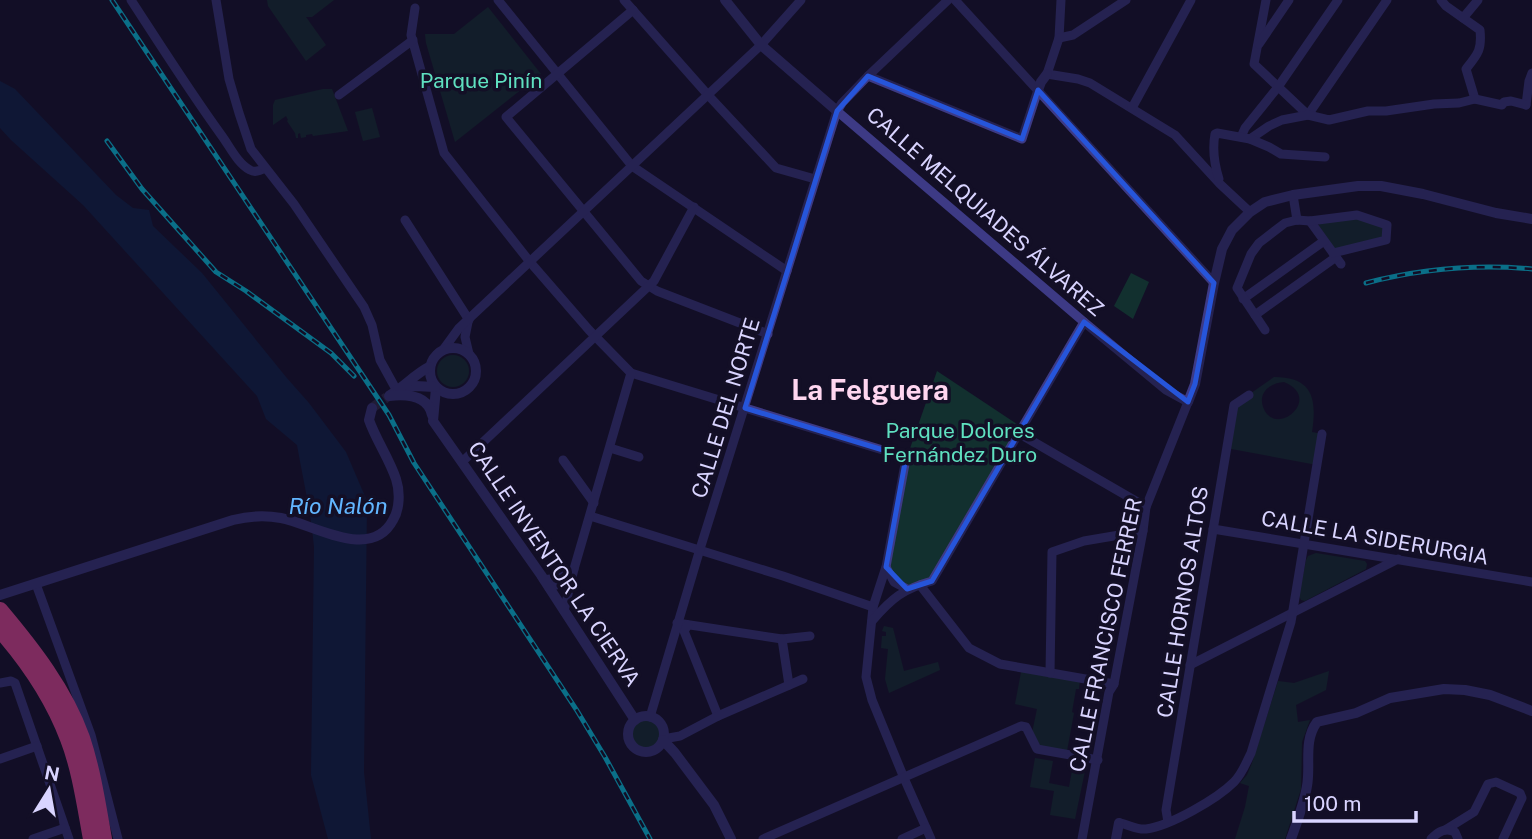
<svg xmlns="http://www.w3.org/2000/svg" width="1532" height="839" font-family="'Public Sans',sans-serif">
	<rect width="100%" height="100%" fill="#130f26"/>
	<g fill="#12302f" fill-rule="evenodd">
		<polygon points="267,0 334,0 312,17 306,17 326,45 306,61 268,6"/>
		<polygon points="488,7 541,74 455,142 426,43 425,34 454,34"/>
		<polygon points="323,89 332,89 348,131 313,136 312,134 306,135 306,137 301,138 300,133 298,134 298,138 296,138 295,133 287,121 288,120 286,116 273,125 273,105 275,100"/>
		<polygon points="372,108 380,137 363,141 355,112"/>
		<polygon points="1357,217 1384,226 1383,238 1335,249 1319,226 1319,223"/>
		<polygon points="1131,273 1149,282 1133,319 1114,306"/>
		<circle cx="453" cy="371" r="16"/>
		<polygon points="937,371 1023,428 932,581 907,589 889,574 907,457"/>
		<path d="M1274 377C1313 377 1317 399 1312 432L1322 434 1317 465 1226 448 1234 405ZM1284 382C1324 398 1275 440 1263 407 1258 392 1270 383 1284 382Z"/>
		<polygon points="1316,553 1365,561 1367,564 1366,569 1305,601 1301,600 1299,596 1306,560 1308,556"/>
		<polygon points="884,626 893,628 904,671 938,662 940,670 889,693 885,679 888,649 881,648 882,636 886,636 886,632 882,631"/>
		<polygon points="1022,667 1080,678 1079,689 1076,689 1072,712 1074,713 1067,751 1041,747 1032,733 1037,709 1015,704"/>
		<polygon points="1329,671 1326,690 1296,705 1298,722 1310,720 1302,742 1301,789 1285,839 1235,839 1245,807 1249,786 1240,783 1247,775 1252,763 1278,681 1294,683"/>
		<circle cx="646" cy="734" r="18"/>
		<polygon points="1035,758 1053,761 1049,783 1069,787 1073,765 1086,766 1075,819 1050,815 1054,791 1030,787"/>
	</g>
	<path fill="#0c2248" d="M0 81 15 89 116 195 133 208 149 210 153 226 202 273 286 377 309 403 346 452 367 501 364 772 371 839H328L311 775 314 547C311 513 303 479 297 445L266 419 257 396 83 205 11 140 0 128Z"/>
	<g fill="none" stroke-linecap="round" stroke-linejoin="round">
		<polyline stroke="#312d47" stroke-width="10" stroke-dasharray="10 5" stroke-linecap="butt" points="372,408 387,397"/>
		<g stroke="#3d3a85" stroke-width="9">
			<path d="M131 0C161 46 190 92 222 136 230 147 238 164 250 170 255 173 260 171 265 168"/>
			<polyline points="216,0 229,79 239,113 251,149 294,204 364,307 372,325 380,360 397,391"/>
			<polyline points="498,0 632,166 787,271"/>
			<polyline points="624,0 708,95 776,168 815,179"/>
			<polyline points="955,0 1214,283"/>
			<polyline points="1061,0 1059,38 1047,74 1078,79 1090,83 1175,135 1220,184 1250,212"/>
			<polyline points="1266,0 1254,64 1308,115"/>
			<path d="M1441 0 1446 6 1480 30C1482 50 1478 54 1466 69L1475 99"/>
			<polyline points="415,8 411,35 444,153 530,262 589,330 631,373 899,455 903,458 905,464 886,567 873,607 866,677 872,700 904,778 931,839"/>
			<polyline points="633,10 506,117 641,281 657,291 768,334"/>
			<polyline points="1463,18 1478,0"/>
			<polyline points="1059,38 1073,35 1126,0"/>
			<polyline points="1259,44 1289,0"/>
			<polyline points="868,76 1022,139 1038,90"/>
			<polyline points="339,95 413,40"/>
			<polyline points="1526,105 1529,81 1532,73"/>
			<polyline points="1132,108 1191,0"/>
			<polyline points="837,111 1084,322 1166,390 1188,402 1146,507 1143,531 1114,684 1109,692 1082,839"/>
			<polyline points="1308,115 1387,0"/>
			<polyline points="1241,137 1245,128 1278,87 1338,0"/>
			<polyline points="1250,139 1269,126 1282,120 1308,115 1329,120 1368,111 1386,111 1434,104 1459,103 1475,99 1502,105 1504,102 1511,101 1526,105"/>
			<path d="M1219 179C1214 163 1212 150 1215 134L1217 133 1250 139 1269 147 1281 154 1325 157"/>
			<polyline points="1293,195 1297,220"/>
			<polyline points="405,220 469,320"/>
			<polyline points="1310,221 1341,264"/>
			<polyline points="1243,299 1324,241"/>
			<polyline points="1255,315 1336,257"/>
			<polyline points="468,322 465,337 469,354"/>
			<polyline points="1265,330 1237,288 1251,254 1259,243 1285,223 1297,220 1310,221 1357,215 1387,225 1386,240 1333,253"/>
			<polyline points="443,350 459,328 761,45 801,0"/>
			<polyline points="1020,434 1146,507"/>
			<polyline points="610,448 639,457"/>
			<polyline points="563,460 594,503"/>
			<polyline points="463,461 654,281 694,207"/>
			<polyline points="590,516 783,576 873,607"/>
			<polyline points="1213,529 1532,582"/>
			<polyline points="886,567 894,582 907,589"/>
			<polyline points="544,580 562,577 574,569"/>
			<polyline points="36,584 91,735 118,839"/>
			<polyline points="920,585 969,648 1000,664 1114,684"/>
			<path d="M549 588C556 583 566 585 572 579"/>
			<polyline points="564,611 574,569 631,373"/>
			<path d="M872 621C892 598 903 589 932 581L1084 322"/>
			<polyline points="677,623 782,639 810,636"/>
			<polyline points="688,625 684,631 718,716"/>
			<polyline points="782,639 789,685"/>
			<polyline points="1190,665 1398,559"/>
			<polyline points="1050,673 1052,552 1084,541 1143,531"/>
			<polyline points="0,683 11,681 15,683 69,839"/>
			<polyline points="650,717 700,549 837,111 842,103 868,76 948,0"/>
			<polyline points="663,739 680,736 718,716 803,679"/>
			<polyline points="0,759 37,746"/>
			<polyline points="1168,822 1166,810 1234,405 1249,395"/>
			<path d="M1119 823C1128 824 1136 830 1146 829 1170 826 1217 799 1234 782 1242 774 1246 763 1251 753L1291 622 1322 434"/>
			<polyline points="1445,830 1474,812 1488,784 1496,782 1520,793 1522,798 1503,839"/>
			<polyline points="33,839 65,828"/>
			<polyline points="763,839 1021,726 1026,727 1037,749 1098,760"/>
			<polyline points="902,839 926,828"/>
			<path d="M1431 839C1438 832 1445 827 1455 832L1458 839"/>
		</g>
		<g stroke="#3d3a85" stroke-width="10">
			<polyline points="725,0 761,45 837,111"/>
			<polyline points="1038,90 1041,82 1047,74"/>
			<circle cx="453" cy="371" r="23"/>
			<polyline points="436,388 433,421 541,575 635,720"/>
			<polyline points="403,389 415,386 435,387"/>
			<path d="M390 395C404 387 415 374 429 367"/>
			<path d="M389 396C406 394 428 395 432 415"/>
			<polyline points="1188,402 1195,384 1214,283 1222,249 1232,230 1250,212 1265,202 1293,195 1358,186 1381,186 1423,194 1496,213 1532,219"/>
			<path d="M0 595 233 520C249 516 264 515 281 518 313 524 371 562 393 520 400 509 400 491 396 479 389 458 376 440 369 420L372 408"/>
			<circle cx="646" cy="734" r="18"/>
			<polyline points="663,740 675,753 714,805 731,839"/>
			<polyline points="1116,839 1119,823"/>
			<path d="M1291 839C1297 822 1304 804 1307 786 1311 765 1303 741 1317 722L1356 713 1390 698 1444 689 1465 690 1490 695 1532 711"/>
		</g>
		<g stroke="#ff4fa3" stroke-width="16">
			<path d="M0 610C32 648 65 690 82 738 93 771 98 805 104 839"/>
			<path d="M0 630C28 662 53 699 68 739 80 770 85 807 91 839"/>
		</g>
		<g stroke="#00e5ff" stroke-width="5">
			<g id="rail">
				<polyline points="112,0 389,415 414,463 576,709 605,757 650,839"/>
				<polyline points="107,141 142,189 216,272 246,291 331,353 354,376"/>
				<path d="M1366 283C1420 269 1476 264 1532 269"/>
			</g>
		</g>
		<use href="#rail" stroke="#130f26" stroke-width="2.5" stroke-dasharray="8" stroke-linecap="butt"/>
	</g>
	<path d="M0 0H1532V839H0ZM868 76 1022 139 1038 90 1214 283 1195 384 1188 402 1084 322 932 581 907 589 886 567 906 457 745 408 837 111Z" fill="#130f26" fill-opacity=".55" fill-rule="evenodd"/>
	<path fill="none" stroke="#2655da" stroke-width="5" stroke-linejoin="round" d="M868 76 1022 139 1038 90 1214 283 1195 384 1188 402 1084 322 932 581 907 589 886 567 906 457 745 408 837 111Z"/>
	<g text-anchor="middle" stroke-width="7" stroke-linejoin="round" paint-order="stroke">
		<g font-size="21" fill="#5fe0c0" stroke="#130f26">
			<text x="481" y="88">Parque Pinín</text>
			<text x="960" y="438">Parque Dolores<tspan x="960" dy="24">Fernández Duro</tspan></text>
		</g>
		<g font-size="21" fill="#d9d4ff" stroke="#130f26">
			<text transform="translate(985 212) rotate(41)" y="7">CALLE MELQUIADES ÁLVAREZ</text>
			<text transform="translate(726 408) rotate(-73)" y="7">CALLE DEL NORTE</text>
			<text transform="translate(1375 538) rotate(10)" y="7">CALLE LA SIDERURGIA</text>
			<text transform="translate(554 564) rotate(56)" y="7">CALLE INVENTOR LA CIERVA</text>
			<text transform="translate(1183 602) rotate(-81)" y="7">CALLE HORNOS ALTOS</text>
			<text transform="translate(1106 635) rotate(-78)" y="7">CALLE FRANCISCO FERRER</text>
		</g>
		<g font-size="23" font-style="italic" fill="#62b6ff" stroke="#130f26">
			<text x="338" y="514">Río Nalón</text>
		</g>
		<g font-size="28" font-weight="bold" fill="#ffd6f0" stroke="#130f26">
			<text x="870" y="400">La Felguera</text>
		</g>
	</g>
	<g transform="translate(49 790) rotate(11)" stroke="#130f26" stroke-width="5" paint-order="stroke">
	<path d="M0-5L12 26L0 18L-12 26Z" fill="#d9d4ff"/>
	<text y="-10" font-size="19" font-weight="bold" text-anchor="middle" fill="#d9d4ff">N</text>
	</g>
	<path d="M1294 811v10h122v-10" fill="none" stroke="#d9d4ff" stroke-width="3.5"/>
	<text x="1304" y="811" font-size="21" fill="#d9d4ff" stroke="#130f26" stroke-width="5" paint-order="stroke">100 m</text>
</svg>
